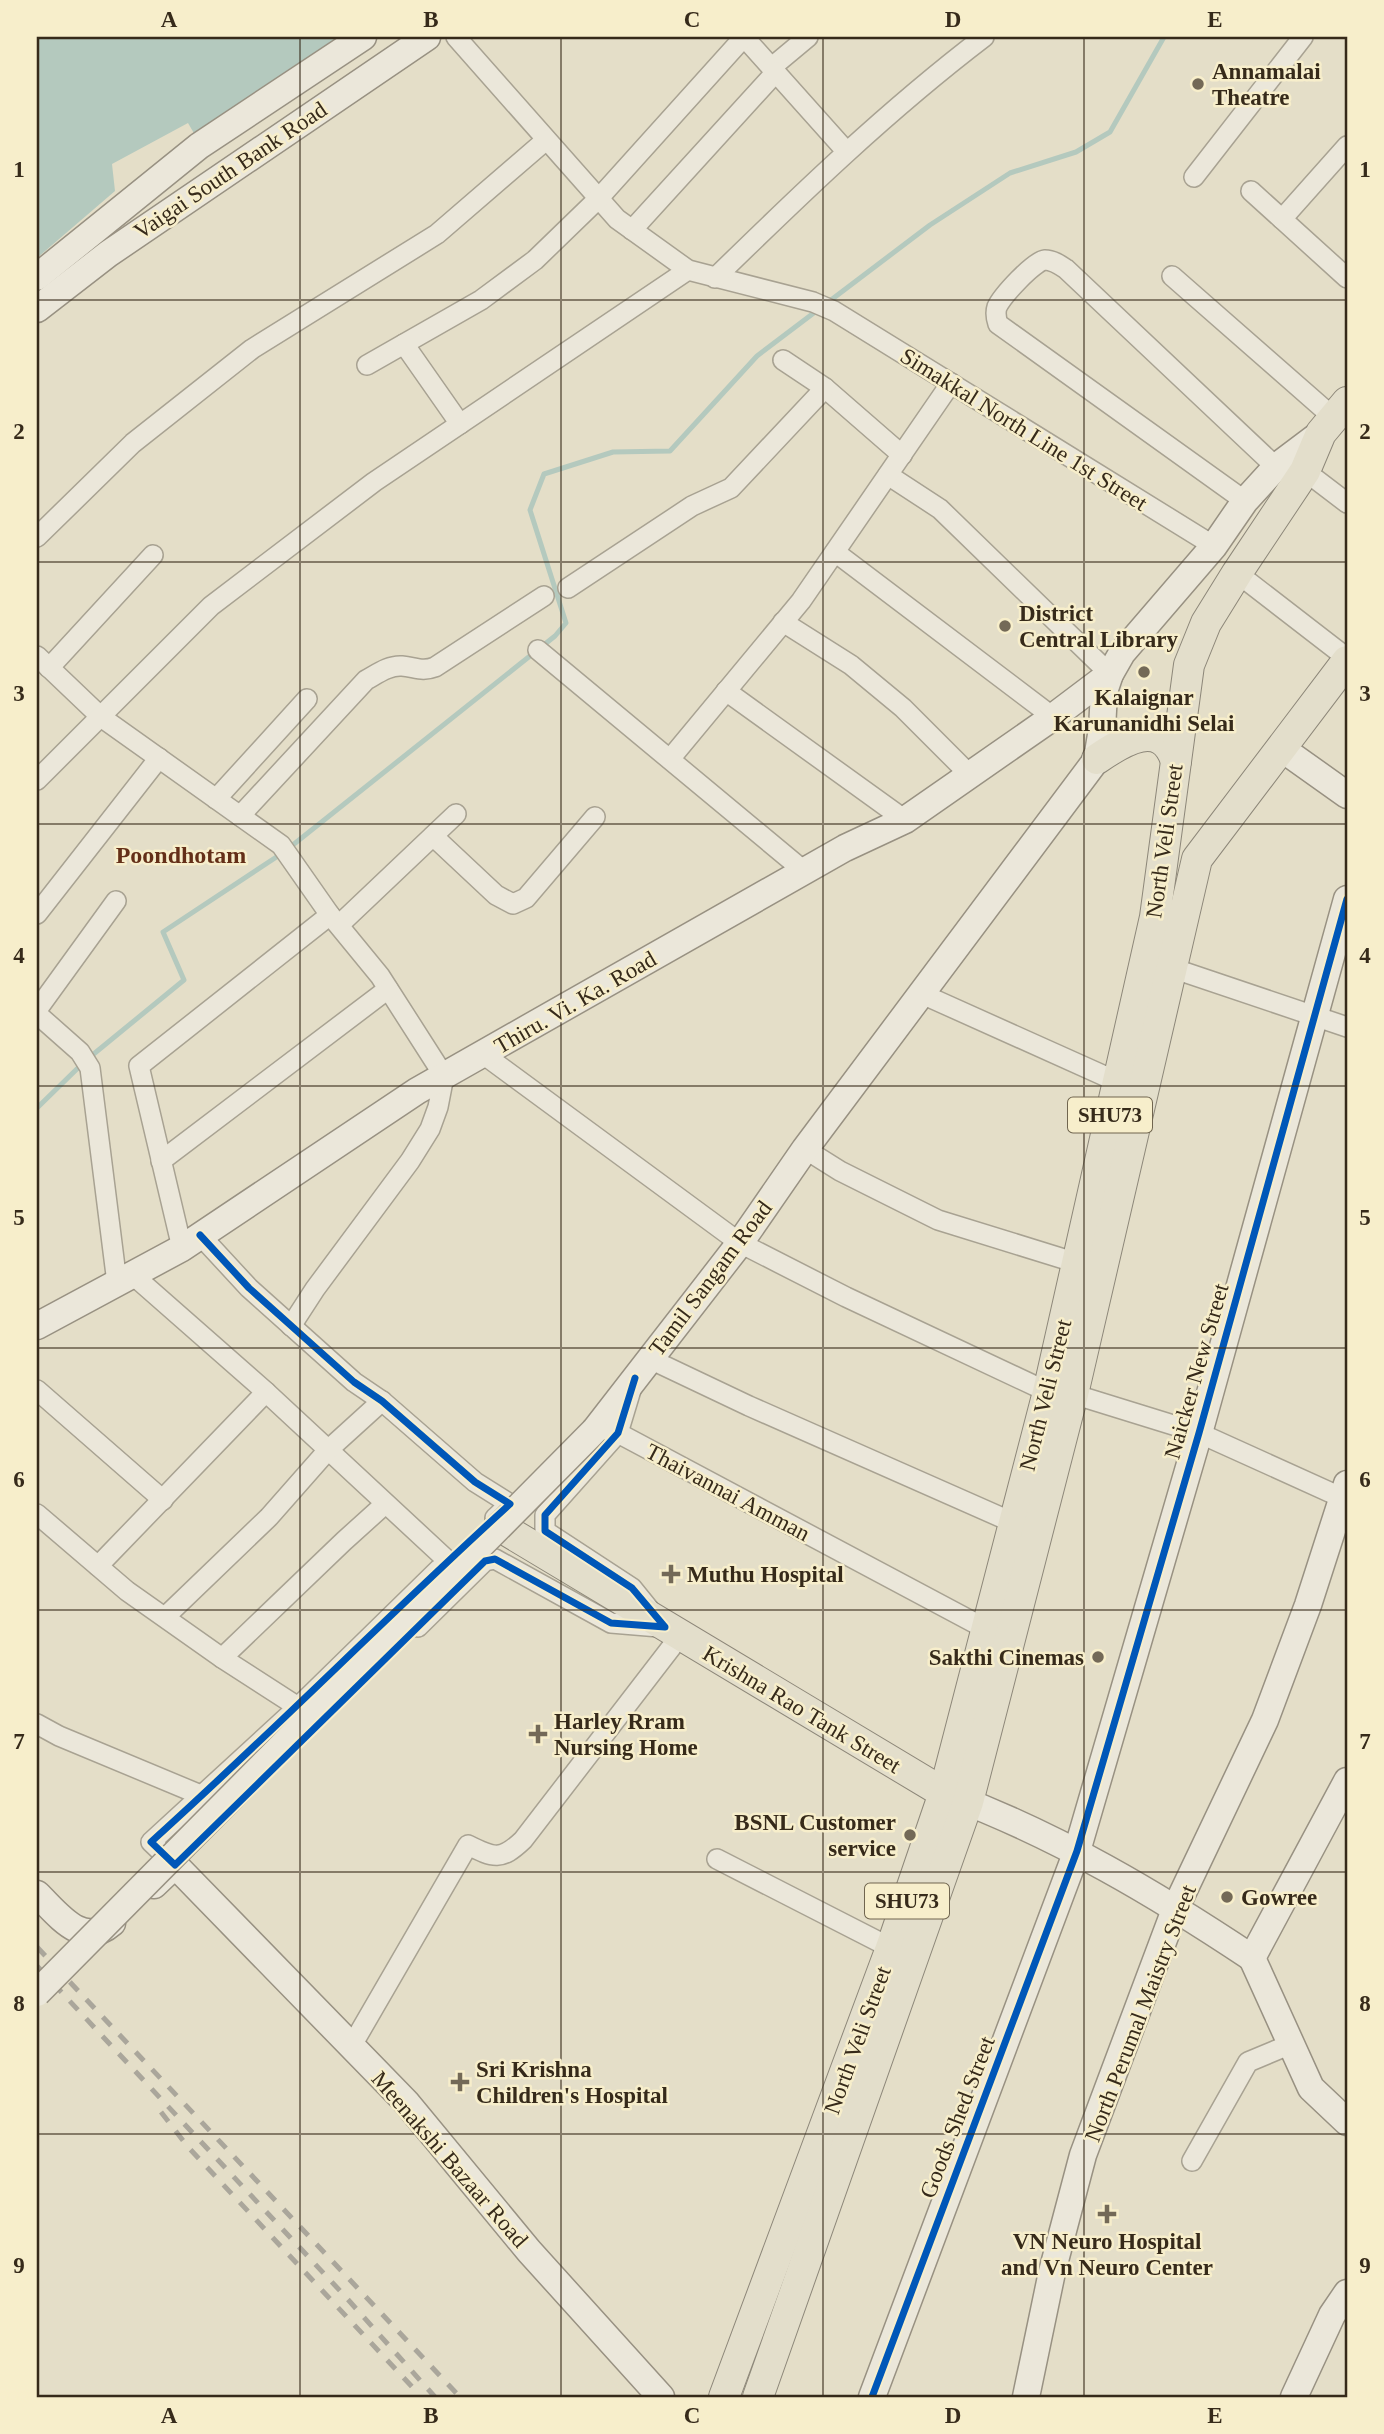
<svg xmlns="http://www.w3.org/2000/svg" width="1384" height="2434" font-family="Georgia,serif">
	<rect width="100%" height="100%" fill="#e4dec8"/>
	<polygon fill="#b4c9be" points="37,37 343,37 195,135 188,123 112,164 115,191 37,258"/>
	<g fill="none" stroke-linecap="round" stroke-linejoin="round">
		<g stroke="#b4c9be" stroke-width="5">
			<polyline points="827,303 930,225 1010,173 1076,152 1110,132 1164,37"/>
			<polyline points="289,848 555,636 566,623 530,510 544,474 613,452 670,451 757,356 819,309"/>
			<polyline points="90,1057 184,980 163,932 281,854"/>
			<polyline points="37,1108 82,1064"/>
		</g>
		<g stroke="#a8a292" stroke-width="22">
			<g id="street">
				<polyline points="456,37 617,219 688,270 813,302 834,311 1214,546"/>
				<polyline points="744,37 846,151"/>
				<polyline points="772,67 808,37"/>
				<polyline points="1194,177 1303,37"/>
				<polyline points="1251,191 1347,278"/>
				<polyline points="1282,219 1347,146"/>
				<polyline points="632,230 776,72"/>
				<polyline points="1172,276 1334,418"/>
				<path d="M715 278C802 193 887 111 984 37"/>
				<polyline points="404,344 460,424"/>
				<polyline points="783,360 825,388 902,455"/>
				<polyline points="367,365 481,300 535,260 599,198 744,37"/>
				<polyline points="1305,471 1347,503"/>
				<polyline points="888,475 940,509 1110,674"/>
				<path d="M1245 501 998 324C996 318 995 313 997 307 1002 296 1034 261 1045 260 1053 260 1060 265 1066 269L1276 467"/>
				<polyline points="37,537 133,443 252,349 437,234 546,140"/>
				<polyline points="835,552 1053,717"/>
				<polyline points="1237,573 1347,658"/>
				<polyline points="568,588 692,506 731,488 825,388"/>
				<polyline points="783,622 851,665 903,708 970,775"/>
				<polyline points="538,650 804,871"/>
				<polyline points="37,656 101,717 281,845 330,915 380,976 444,1076 438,1107 430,1129 410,1161 315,1289 291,1326"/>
				<polyline points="49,668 153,555"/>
				<polyline points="726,691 905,820"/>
				<polyline points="670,759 801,601 951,383"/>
				<polyline points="37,780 211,606 374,482 688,270"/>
				<polyline points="216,799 307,699"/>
				<path d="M240 816 366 680C377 674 389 665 402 666 415 667 422 672 435 667L544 596"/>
				<polyline points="433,836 496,895 513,904 526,898 595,817"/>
				<polyline points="37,914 159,758"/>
				<polyline points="339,925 456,814"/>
				<polyline points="1172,968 1347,1027"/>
				<polyline points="922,994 1118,1082"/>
				<polyline points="37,1010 116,901"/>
				<polyline points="37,1014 80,1052 90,1068 117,1283"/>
				<polyline points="483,1054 740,1243 846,1297 1048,1392"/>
				<polyline points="805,1149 840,1171 938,1220 1077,1263"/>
				<polyline points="161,1161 388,989"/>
				<polyline points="200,1235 249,1288 354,1382 382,1401 475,1482 510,1504 495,1518"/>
				<polyline points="182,1248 139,1066 330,915"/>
				<polyline points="133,1275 266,1392 448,1561"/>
				<polyline points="650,1359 749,1406 1014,1523"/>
				<polyline points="37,1390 163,1500"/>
				<polyline points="631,1390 618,1433 545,1515 545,1531 632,1588 649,1609"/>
				<polyline points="1073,1394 1199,1433 1347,1500"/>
				<polyline points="618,1433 986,1629"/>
				<polyline points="37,1514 127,1591 222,1658 298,1707"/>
				<polyline points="98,1566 266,1392"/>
				<polyline points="165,1617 269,1517 328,1450 382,1401"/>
				<polyline points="418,1627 485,1561 495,1559 611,1623 659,1627"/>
				<polyline points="222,1658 344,1541 385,1504"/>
				<polyline points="37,1724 59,1736 203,1796"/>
				<polyline points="717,1859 891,1948"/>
				<polyline points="179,1861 175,1865 151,1842 298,1707 439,1569"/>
				<path d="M351 2047 468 1845C494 1858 501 1861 523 1840L680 1636"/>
				<polyline points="1192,2161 1248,2062 1291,2044"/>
			</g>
		</g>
		<g stroke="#989182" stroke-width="29">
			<g id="secondary">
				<polyline points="37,277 199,146 363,37"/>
				<polyline points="37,309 108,254 427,37"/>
				<polyline points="1281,748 1347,795"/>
				<polyline points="37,1326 182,1248 417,1091 845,848 905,820 1053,717 1110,674"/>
				<polyline points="595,1430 740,1243 805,1149 1097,759 1102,729 1104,692 1110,674 1122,653 1214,546 1245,501 1276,467 1321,433"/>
				<path d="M949 1795C1058 1836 1156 1894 1252 1958"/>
				<polyline points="154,1885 175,1865 406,2102 529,2251 661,2397"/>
				<path d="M37 1894C58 1914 82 1949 112 1923"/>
				<polyline points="1252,1958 1347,1781"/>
				<polyline points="1252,1958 1311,2088 1347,2122"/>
				<polyline points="872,2397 1077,1851 1199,1433 1347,899"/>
				<polyline points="1026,2397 1052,2272 1083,2155 1176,1907 1265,1720 1308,1605 1347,1484"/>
				<polyline points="1294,2397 1332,2315 1347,2293"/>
			</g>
		</g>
		<g stroke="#8d8779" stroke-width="32">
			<g id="primary">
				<path d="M1097 759C1123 741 1161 717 1176 761"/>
				<polyline points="499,1526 944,1793"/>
				<polyline points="724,2397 891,1948 944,1793 1048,1392 1155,917 1189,665 1206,623 1237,573 1305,471 1321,433 1347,402"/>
				<polyline points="758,2397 968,1802 1073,1394 1197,859 1347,661"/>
			</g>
		</g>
		<use href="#street" stroke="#ebe7da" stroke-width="19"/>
		<use href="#secondary" stroke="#ebe7da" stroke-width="26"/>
		<use href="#primary" stroke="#e3decb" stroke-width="30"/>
		<g stroke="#aaa69b" stroke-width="5" stroke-dasharray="12 12" stroke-linecap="butt">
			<polyline points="37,1947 460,2397"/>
			<polyline points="37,1966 343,2294 435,2397"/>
			<polyline points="161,2112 188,2147 416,2391"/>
		</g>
		<g stroke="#989182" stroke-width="29" stroke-linecap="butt">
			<polyline id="secondary-bridge" points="37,1993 595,1430"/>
		</g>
		<use href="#secondary-bridge" stroke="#ebe7da" stroke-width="26"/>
		<g stroke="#f7eecb" stroke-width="11">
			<g id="cycleway">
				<path d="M200 1235 249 1288 354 1382 382 1401 475 1482 510 1504C388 1615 273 1732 151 1842L175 1865 485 1561 495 1559 611 1623 665 1627 632 1588 545 1531V1515L618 1433 635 1378"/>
				<polyline points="872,2397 1077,1851 1199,1433 1347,899"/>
			</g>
		</g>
		<use href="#cycleway" stroke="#0057b8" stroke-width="7"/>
	</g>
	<path fill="none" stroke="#362a1a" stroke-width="2" stroke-opacity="0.55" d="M300 37V2397M561 37V2397M823 37V2397M1084 37V2397M37 300H1347M37 562H1347M37 824H1347M37 1086H1347M37 1348H1347M37 1610H1347M37 1872H1347M37 2134H1347"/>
	<g fill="#736957" stroke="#f7eecb" stroke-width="2.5">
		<circle cx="1198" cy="84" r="7"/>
		<circle cx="1005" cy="626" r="7"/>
		<circle cx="1144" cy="672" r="7"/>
		<path d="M667.5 1563.5h7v7h7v7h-7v7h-7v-7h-7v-7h7z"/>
		<circle cx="1098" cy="1657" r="7"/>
		<path d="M534.5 1723.5h7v7h7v7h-7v7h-7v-7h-7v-7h7z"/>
		<circle cx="910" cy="1835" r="7"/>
		<circle cx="1227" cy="1897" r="7"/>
		<path d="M456.5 2071.5h7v7h7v7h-7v7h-7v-7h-7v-7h7z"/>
		<path d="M1103.5 2203.5h7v7h7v7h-7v7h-7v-7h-7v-7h7z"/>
	</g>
	<g text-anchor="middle" stroke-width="5" stroke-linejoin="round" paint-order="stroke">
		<g fill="#f7eecb" stroke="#70654f" stroke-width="2">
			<rect x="1068" y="1097.5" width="84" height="35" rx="5"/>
			<rect x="865" y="1883.5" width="84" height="35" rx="5"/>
		</g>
		<g font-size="21" font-weight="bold" fill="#362a1a">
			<text x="1110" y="1122">SHU73</text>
			<text x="907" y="1908">SHU73</text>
		</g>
		<g font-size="23" font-weight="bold" fill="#362a1a" stroke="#f7eecb" text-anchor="start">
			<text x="1212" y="79">Annamalai<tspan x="1212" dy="26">Theatre</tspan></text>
			<text x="1019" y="621">District<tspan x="1019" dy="26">Central Library</tspan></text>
			<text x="1144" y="705" text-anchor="middle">Kalaignar<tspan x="1144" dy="26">Karunanidhi Selai</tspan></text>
			<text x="687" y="1582">Muthu Hospital</text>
			<text x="1084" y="1665" text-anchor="end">Sakthi Cinemas</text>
			<text x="554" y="1729">Harley Rram<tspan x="554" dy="26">Nursing Home</tspan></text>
			<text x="896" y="1830" text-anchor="end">BSNL Customer<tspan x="896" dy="26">service</tspan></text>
			<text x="1241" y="1905">Gowree</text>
			<text x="476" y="2077">Sri Krishna<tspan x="476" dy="26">Children's Hospital</tspan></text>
			<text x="1107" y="2249" text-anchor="middle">VN Neuro Hospital<tspan x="1107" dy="26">and Vn Neuro Center</tspan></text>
		</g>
		<g font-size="23" fill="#362a1a" stroke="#f7eecb">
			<text transform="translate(230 170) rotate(-34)" y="8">Vaigai South Bank Road</text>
			<text transform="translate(1024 429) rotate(32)" y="8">Simakkal North Line 1st Street</text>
			<text transform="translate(1164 841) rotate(-82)" y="8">North Veli Street</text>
			<text transform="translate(575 1002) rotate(-30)" y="8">Thiru. Vi. Ka. Road</text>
			<text transform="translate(710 1278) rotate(-53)" y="8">Tamil Sangam Road</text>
			<text transform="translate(1196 1371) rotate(-74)" y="8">Naicker New Street</text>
			<text transform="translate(1045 1395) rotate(-76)" y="8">North Veli Street</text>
			<text transform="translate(728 1492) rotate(28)" y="8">Thaivannai Amman</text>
			<text transform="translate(802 1709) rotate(31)" y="8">Krishna Rao Tank Street</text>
			<text transform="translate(1140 2013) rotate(-69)" y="8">North Perumal Maistry Street</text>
			<text transform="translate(857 2040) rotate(-70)" y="8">North Veli Street</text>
			<text transform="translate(957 2117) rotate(-69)" y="8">Goods Shed Street</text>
			<text transform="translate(450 2159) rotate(49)" y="8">Meenakshi Bazaar Road</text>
		</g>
		<g font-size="24" font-weight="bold" fill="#642f18" stroke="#f7eecb">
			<text x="181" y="863">Poondhotam</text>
		</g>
	</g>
	<rect width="1384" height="2434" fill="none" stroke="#f7eecb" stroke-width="77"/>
	<rect x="38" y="38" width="1308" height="2358" fill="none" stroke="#362a1a" stroke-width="2.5"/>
	<g font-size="23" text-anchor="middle" font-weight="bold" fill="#362a1a">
		<text x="169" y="27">A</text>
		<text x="431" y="27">B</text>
		<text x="692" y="27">C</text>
		<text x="953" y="27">D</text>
		<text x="1215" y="27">E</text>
		<text x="19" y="177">1</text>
		<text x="1365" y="177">1</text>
		<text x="19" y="439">2</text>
		<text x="1365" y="439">2</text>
		<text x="19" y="701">3</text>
		<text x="1365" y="701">3</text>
		<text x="19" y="963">4</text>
		<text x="1365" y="963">4</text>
		<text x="19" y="1225">5</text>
		<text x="1365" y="1225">5</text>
		<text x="19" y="1487">6</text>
		<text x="1365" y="1487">6</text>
		<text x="19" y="1749">7</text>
		<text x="1365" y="1749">7</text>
		<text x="19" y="2011">8</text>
		<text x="1365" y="2011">8</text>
		<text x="19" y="2273">9</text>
		<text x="1365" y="2273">9</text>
		<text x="169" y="2423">A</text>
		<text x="431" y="2423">B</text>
		<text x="692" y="2423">C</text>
		<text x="953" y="2423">D</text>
		<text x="1215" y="2423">E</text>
	</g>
</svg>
